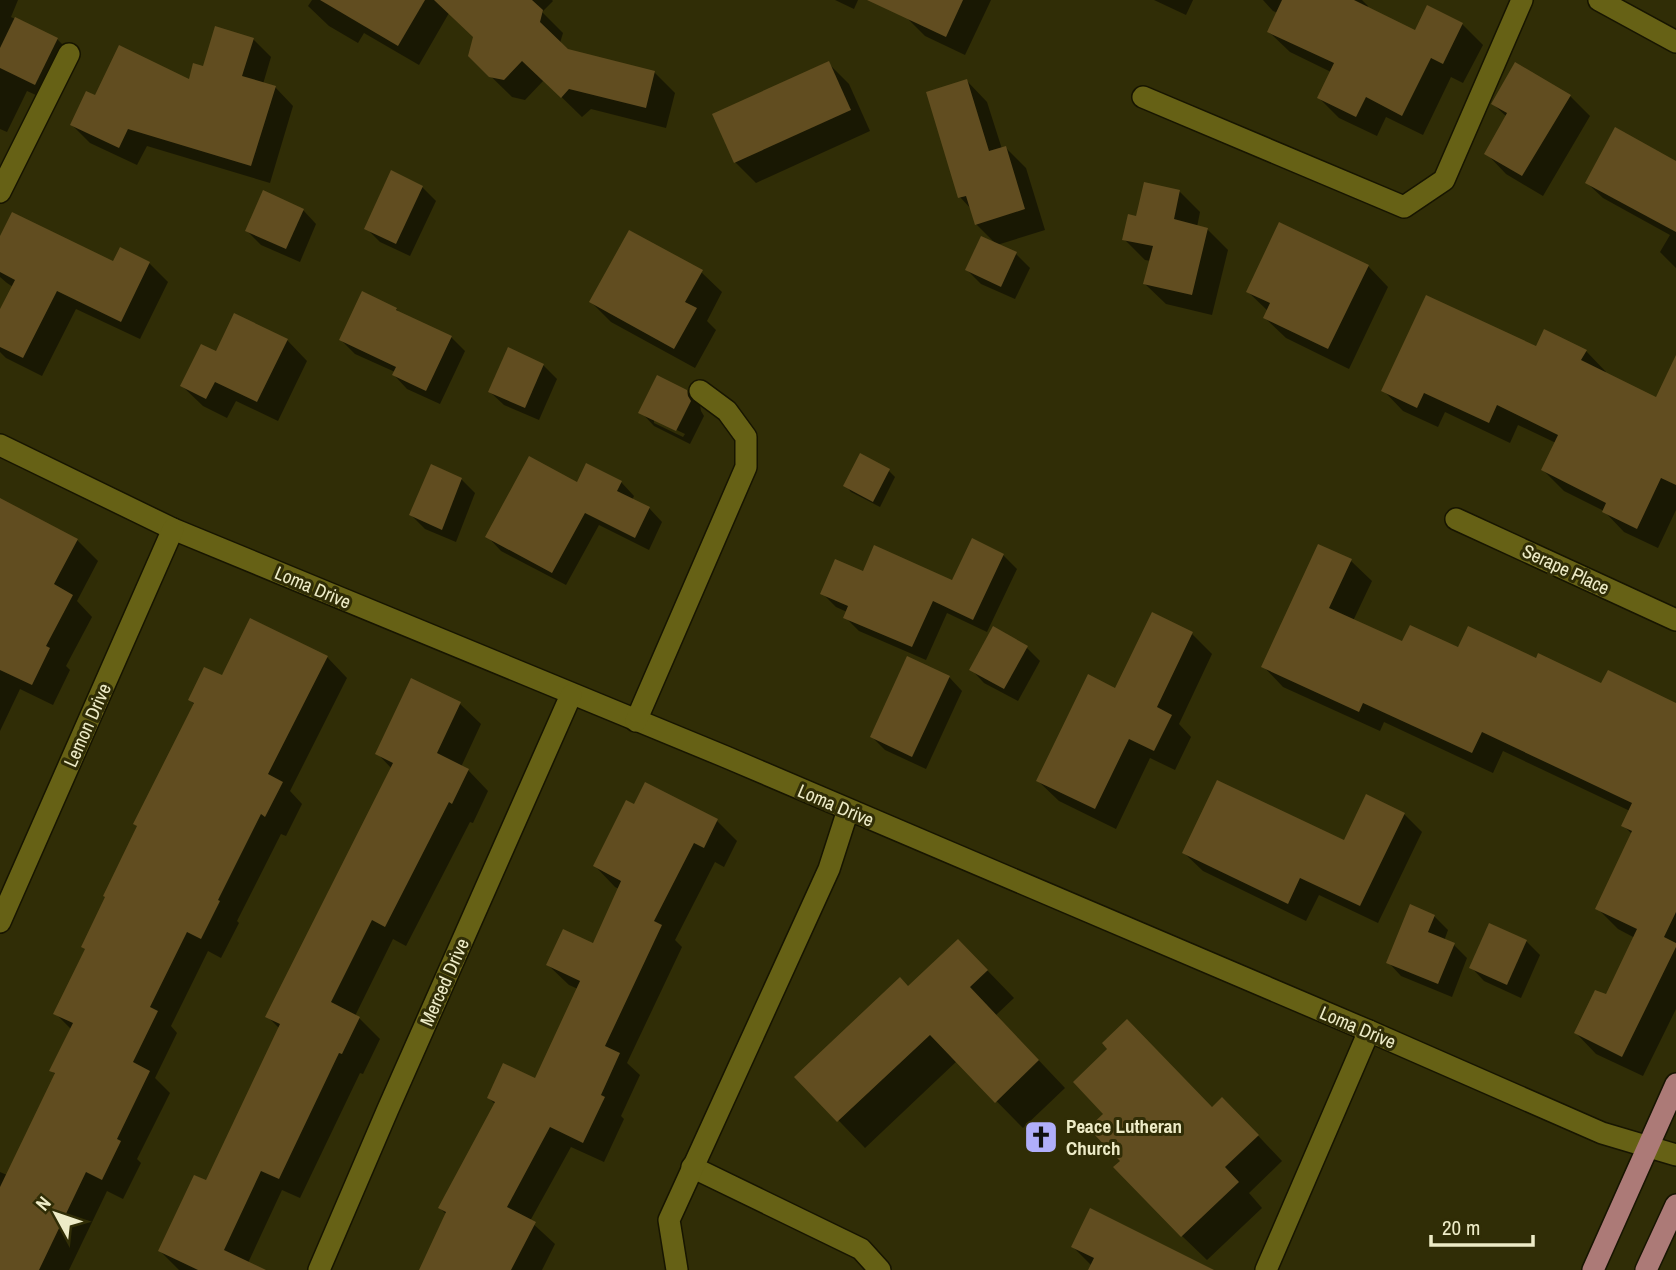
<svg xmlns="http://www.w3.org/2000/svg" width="1676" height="1270" font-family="'Archivo Narrow',sans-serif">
	<rect width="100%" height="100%" fill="#302d06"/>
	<g fill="#0007" fill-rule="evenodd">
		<polygon points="0,0 18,0 11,17 57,39 78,60 56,104 27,91 7,132 0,129"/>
		<polygon points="312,0 552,0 553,1 542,12 563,33 560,43 567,50 654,72 675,93 666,128 591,109 582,117 544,80 525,100 512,97 470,56 475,37 449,13 419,65 364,33 358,43 329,26 308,6"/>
		<polygon points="835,0 858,0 854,9"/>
		<polygon points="914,0 991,0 965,55 925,36 906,17"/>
		<polygon points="1154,0 1193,0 1186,15"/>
		<polygon points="1263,0 1362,0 1368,6 1367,8 1416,32 1462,24 1483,45 1463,83 1451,77 1423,135 1386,117 1377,136 1339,118 1319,98 1331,72 1290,52 1269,32 1278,13 1273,11"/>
		<polygon points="253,39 271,57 263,84 275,87 293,106 270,183 147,146 137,165 90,143 72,125 95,98 190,81 205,68"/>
		<polygon points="828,63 849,84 870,131 756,183 735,162"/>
		<polygon points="967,81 987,102 1002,149 1006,148 1026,168 1045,230 997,245 976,224 972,210 960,197"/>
		<polygon points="1570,96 1590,116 1543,196 1506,174 1486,153 1507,117 1493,104"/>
		<polygon points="1676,165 1676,268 1660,252 1670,235 1603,198 1587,183"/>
		<polygon points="422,187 436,201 410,256 380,242 366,228"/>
		<polygon points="1179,191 1200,212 1197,227 1207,229 1228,250 1212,315 1166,304 1145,284 1151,261 1145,260 1124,239 1137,218"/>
		<polygon points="303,210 316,224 300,262 261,245 247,231"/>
		<polygon points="0,240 114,264 121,249 149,263 168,282 140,339 76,309 42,376 6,358 0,352 0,313 13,287 7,283 0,277"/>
		<polygon points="1016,254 1030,268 1015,299 981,284 967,270"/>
		<polygon points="1368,266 1388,287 1349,369 1286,338 1265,318 1268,311 1248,292"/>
		<polygon points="701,272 722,292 707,321 716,330 695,368 611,322 591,302"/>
		<polygon points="363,294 396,309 401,314 451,337 465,351 440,404 407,389 394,375 395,372 355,354 341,340"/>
		<polygon points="287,340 307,361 278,421 236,401 227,418 203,406 182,386 217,354"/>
		<polygon points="1536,348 1586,351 1606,372 1605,374 1657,399 1676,401 1676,510 1658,548 1624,532 1604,511 1564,491 1543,470 1556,443 1518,425 1510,443 1445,412 1438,427 1403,411 1383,390"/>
		<polygon points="543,365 557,379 539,420 504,405 490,392"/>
		<path d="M686 391 700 405 701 411 704 416 690 444 654 426 641 412ZM654 419 685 434 683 437 654 423Z"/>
		<polygon points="889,471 895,477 880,507 851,492 845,485"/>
		<polygon points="461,479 475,493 456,542 425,529 411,515"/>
		<polygon points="621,482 634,496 632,500 649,508 662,522 649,550 599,525 566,585 501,551 488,537 577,485"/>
		<polygon points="0,500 77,540 98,561 77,601 92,617 66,666 70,670 53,705 20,689 0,731"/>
		<polygon points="1003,555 1017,569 987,632 947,613 926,660 859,631 845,617 847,612 836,607 822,593 953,582"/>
		<polygon points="1351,561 1372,581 1353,621 1403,644 1459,649 1536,660 1602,686 1676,704 1676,1009 1643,1076 1596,1054 1576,1033 1606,997 1635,938 1618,929 1597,908 1632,834 1623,825 1630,811 1503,751 1493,773 1384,722 1380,731 1283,687 1263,666"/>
		<polygon points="1192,634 1212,654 1179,724 1191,737 1175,770 1150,758 1116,829 1059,801 1038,781 1116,690"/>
		<polygon points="1026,647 1040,661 1018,701 984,683 971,669"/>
		<polygon points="327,657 347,678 290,791 302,804 286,836 281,834 237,921 239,923 221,958 208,951 171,1026 177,1033 155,1078 170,1093 137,1159 141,1163 123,1199 107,1191 69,1270 0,1270 0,1172 7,1175 56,1075 51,1070 72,1030 55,1013 86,950 195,705 190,700 223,677"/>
		<polygon points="949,677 962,691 926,769 885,750 872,737"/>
		<polygon points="412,680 460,704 481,724 461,767 468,770 488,791 473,823 470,822 406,946 393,939 355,1016 359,1018 380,1039 363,1074 360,1073 300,1198 282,1190 248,1263 256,1270 179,1270 160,1251 207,1182 280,1029 268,1017 392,769 377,753"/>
		<polygon points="1404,814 1422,832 1378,923 1319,895 1306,921 1203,871 1184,853 1345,842"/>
		<polygon points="717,821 737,841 724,867 715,862 675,940 682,947 627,1063 640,1075 621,1116 624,1119 604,1162 571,1147 530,1221 555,1244 542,1270 421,1270 447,1215 440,1208 496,1105 489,1098 536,1080 578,989 569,985 548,965 593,946 619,889 615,887 595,866"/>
		<polygon points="1434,916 1448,930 1444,941 1454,945 1467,958 1452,997 1401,976 1388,962"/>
		<polygon points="1526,941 1540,955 1521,998 1484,981 1471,967"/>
		<polygon points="985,968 1014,998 996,1015 1065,1088 1023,1128 957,1061 865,1148 797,1077 908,988"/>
		<polygon points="1212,1109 1247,1124 1282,1161 1249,1193 1262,1208 1207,1260 1182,1236 1122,1161 1106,1114"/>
		<polygon points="1073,1247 1206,1270 1090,1270 1092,1266"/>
	</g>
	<g fill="#614d20">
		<polygon points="320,0 425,0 398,46"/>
		<polygon points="434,0 532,0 543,10 540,22 568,49 655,71 646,108 569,89 561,98 522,61 504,80 489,77 468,56 473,37"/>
		<polygon points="867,0 963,0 946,37"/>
		<polygon points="1282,0 1354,0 1415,30 1427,5 1463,23 1443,64 1431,58 1402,116 1366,97 1356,117 1317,98 1334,63 1267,32"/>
		<polygon points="15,17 58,38 35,85 0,68 0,48"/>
		<polygon points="215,26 254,38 242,76 276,86 251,166 128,129 119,148 70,125 86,91 95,95 119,45 189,79 193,63 203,66"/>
		<polygon points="829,61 851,110 734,163 712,114"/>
		<polygon points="1515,62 1571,95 1522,176 1484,154 1507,113 1491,104"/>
		<polygon points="967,79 989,151 1006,146 1025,209 975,225 966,196 958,198 926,92"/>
		<polygon points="1615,127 1676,161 1676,232 1585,183"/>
		<polygon points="391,170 423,186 396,244 364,229"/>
		<polygon points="1144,182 1180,190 1174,219 1208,228 1192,295 1143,284 1153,246 1122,240 1128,214 1136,216"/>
		<polygon points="263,190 304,209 286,249 245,231"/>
		<polygon points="12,212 113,261 120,247 150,262 121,322 57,291 23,358 0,347 0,309 15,280 0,272 0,236"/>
		<polygon points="1279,222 1369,265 1328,349 1263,318 1270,303 1246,292"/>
		<polygon points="629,230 703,270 685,302 697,308 674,349 589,302"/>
		<polygon points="981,236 1017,252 1001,287 965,270"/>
		<polygon points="362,291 397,308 396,310 452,336 426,391 392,375 396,367 339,340"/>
		<polygon points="1426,295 1536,346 1544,329 1587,350 1581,360 1656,397 1676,355 1676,485 1661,478 1637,529 1602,512 1606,503 1541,470 1558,435 1497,405 1489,423 1424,393 1417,408 1381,391"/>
		<polygon points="234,313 288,339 257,402 215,382 206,399 180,386 201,344 216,351"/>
		<polygon points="508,347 544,364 525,408 488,392"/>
		<polygon points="657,375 687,390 688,396 691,401 676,431 638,413"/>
		<polygon points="860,453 890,469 873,502 843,486"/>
		<polygon points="529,456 577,482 586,463 622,481 617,491 650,507 635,538 585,513 552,573 485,537"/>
		<polygon points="431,464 462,478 442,530 409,515"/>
		<polygon points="0,498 78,539 54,584 73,595 46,646 50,648 32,685 0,670"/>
		<polygon points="972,538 1004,554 973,620 933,601 912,647 843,618 848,606 820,594 835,559 863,571 874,545 952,580"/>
		<polygon points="1318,544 1352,559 1329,608 1402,641 1410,625 1458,647 1468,626 1536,658 1538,653 1601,683 1608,670 1676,703 1676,912 1664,937 1676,943 1676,947 1622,1057 1574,1033 1595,990 1606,994 1637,929 1595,909 1632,831 1621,826 1632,803 1482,732 1472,753 1363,703 1359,712 1261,667"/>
		<polygon points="1152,612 1193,632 1157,707 1172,715 1154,751 1129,739 1095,809 1036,781 1088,674 1115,688"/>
		<polygon points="250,618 328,656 268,774 283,782 265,817 261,814 218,900 220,901 201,939 187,932 150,1007 158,1011 133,1062 150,1071 117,1139 121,1141 102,1180 86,1172 39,1270 0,1270 0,1187 55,1073 49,1071 73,1023 53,1014 85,949 81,947 105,897 103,896 137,826 133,824 194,703 188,700 204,667 222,675"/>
		<polygon points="993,626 1028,646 1004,689 969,670"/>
		<polygon points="907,656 950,676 912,757 870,737"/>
		<polygon points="411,678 461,702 437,753 469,769 452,804 449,802 385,927 372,920 331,1002 360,1017 342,1054 339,1053 279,1179 261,1171 224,1250 266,1270 198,1270 158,1251 194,1175 206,1180 280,1024 265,1017 393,763 375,754"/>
		<polygon points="1217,780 1344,840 1366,794 1405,813 1360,906 1300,878 1288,904 1182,853"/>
		<polygon points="645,782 718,819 704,848 694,843 654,921 662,925 605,1046 620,1053 601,1095 605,1097 583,1143 550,1127 507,1207 536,1222 511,1270 419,1270 446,1212 438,1208 495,1102 487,1098 503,1063 535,1078 580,981 546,965 563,929 593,943 621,881 593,866 626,800 634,804"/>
		<polygon points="1410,904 1435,915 1428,932 1455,943 1438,984 1386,963"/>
		<polygon points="1489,923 1527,940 1507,985 1469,968"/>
		<polygon points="958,939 988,970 970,987 1039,1060 995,1103 930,1035 837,1122 794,1077 900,977 908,986"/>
		<polygon points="1127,1019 1212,1107 1222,1097 1259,1135 1225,1167 1239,1182 1181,1237 1113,1167 1120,1161 1088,1128 1103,1114 1073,1082 1107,1049 1102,1043"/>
		<polygon points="1090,1208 1214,1270 1088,1270 1094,1258 1071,1247"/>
	</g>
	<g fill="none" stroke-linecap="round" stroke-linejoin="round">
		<g stroke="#171501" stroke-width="24">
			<g id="minor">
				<polyline points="1599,0 1676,42"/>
				<polyline points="1143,97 1404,207 1444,180 1522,0"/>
				<polyline points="0,192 69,54"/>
				<polyline points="0,445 173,529 726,757 1369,1031 1602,1133 1676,1155"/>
				<polyline points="1456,519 1676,620"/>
				<polyline points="636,721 746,467 746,437 727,411 700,391"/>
				<polyline points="0,922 173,529"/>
				<polyline points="692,1167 861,1249 880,1270"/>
				<polyline points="319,1270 388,1109 571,695"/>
				<polyline points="677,1270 669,1220 829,869 848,810"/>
				<polyline points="1266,1270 1369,1031"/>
			</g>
		</g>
		<g stroke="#171501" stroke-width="24">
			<g id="major">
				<polyline points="1593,1270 1676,1084"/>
				<polyline points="1646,1270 1676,1205"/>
			</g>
		</g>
		<use href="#minor" stroke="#666115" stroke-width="21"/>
		<use href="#major" stroke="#ac7a77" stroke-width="21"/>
	</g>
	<defs>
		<g id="church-square" transform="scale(1.75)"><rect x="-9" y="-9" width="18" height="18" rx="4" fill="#b0aefa" stroke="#302d06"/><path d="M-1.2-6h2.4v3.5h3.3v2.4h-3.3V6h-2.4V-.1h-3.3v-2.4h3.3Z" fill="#111"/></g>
	</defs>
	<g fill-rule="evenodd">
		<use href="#church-square" x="1041" y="1137"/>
	</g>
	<g text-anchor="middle" stroke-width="6" stroke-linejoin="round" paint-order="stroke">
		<g font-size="19" fill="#edebc7" stroke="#302d06">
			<text transform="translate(1566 569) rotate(25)" y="7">Serape Place</text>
			<text transform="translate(313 587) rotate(23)" y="7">Loma Drive</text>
			<text transform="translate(87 725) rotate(-66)" y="7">Lemon Drive</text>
			<text transform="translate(836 805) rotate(23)" y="7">Loma Drive</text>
			<text transform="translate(444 982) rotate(-66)" y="7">Merced Drive</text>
			<text transform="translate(1358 1027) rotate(23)" y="7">Loma Drive</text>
		</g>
		<g font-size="19" font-weight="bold" fill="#edebc7" stroke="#302d06" text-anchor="start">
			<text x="1066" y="1133">Peace Lutheran<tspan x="1066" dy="22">Church</tspan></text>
		</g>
	</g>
	<g transform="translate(56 1214) rotate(310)" stroke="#302d06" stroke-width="5" paint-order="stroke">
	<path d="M0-5L12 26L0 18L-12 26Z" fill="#edebc7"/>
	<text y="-10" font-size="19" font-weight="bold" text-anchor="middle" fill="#edebc7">N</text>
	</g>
	<path d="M1431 1235v10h102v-10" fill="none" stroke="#edebc7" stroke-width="3.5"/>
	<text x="1442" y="1235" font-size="21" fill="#edebc7" stroke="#302d06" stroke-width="5" paint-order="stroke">20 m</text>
</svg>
